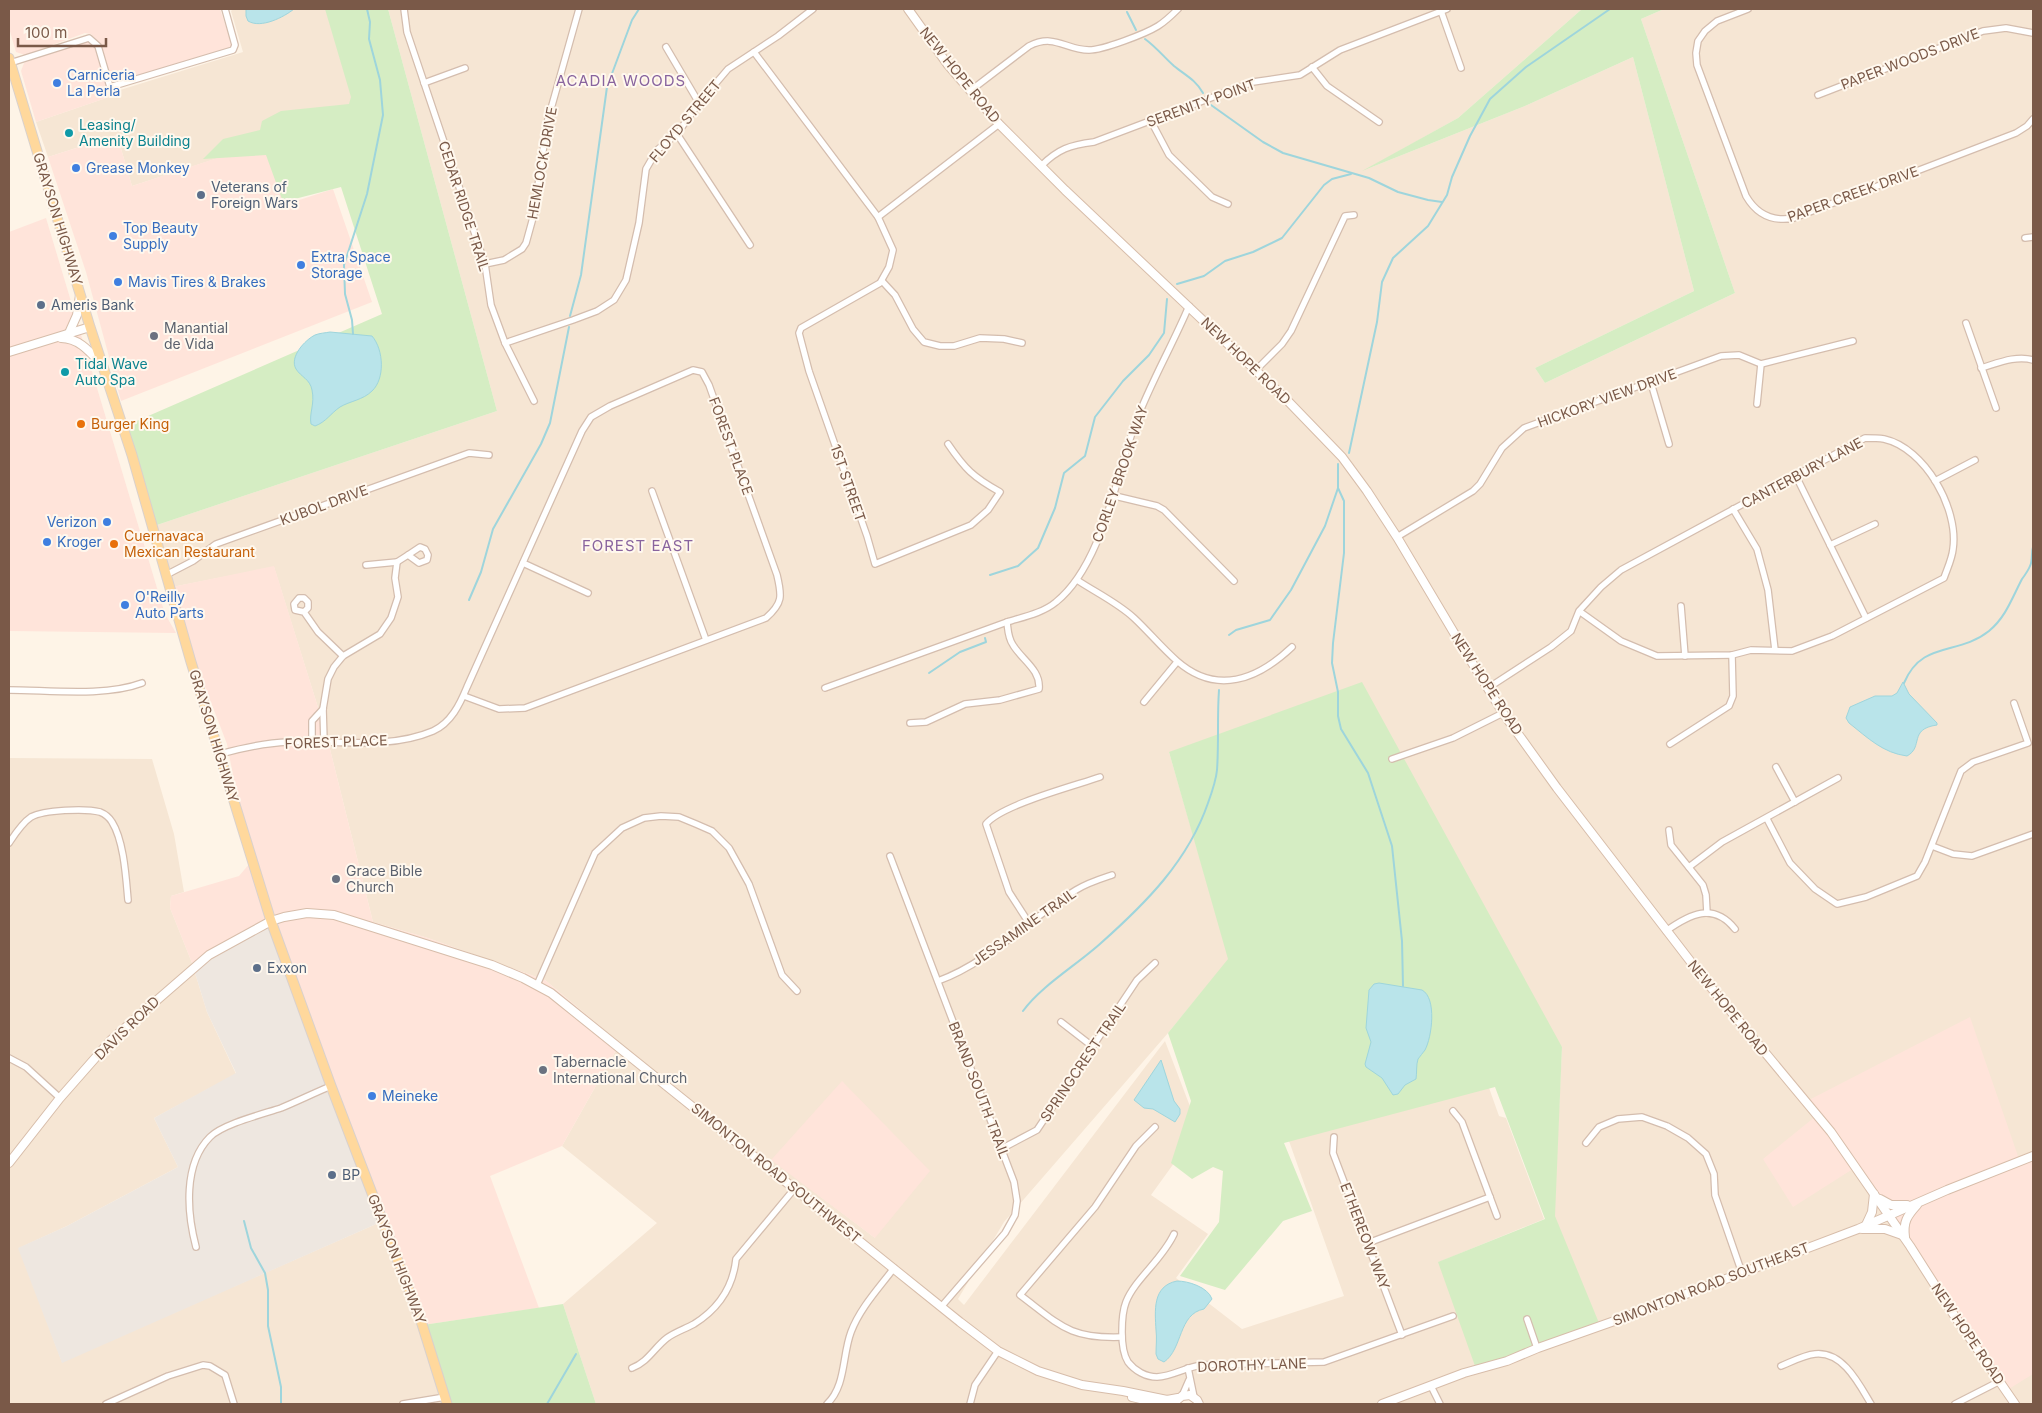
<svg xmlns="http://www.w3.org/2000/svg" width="2042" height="1413" font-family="Inter,sans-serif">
	<rect width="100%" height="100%" fill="#fef4e7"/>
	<g fill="#f6e6d4" fill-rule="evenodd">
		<polygon points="233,9 340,9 369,109 132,186 117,135 48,157 36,122 109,97 120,90 243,52 231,11"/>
		<path d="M388 9H1582L1458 118 1367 169 1525 106 1633 57 1694 291 1535 368 1545 383 1735 293 1641 19 1664 9H2033V1404H1205L1195 1393 1181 1392 1173 1396H1158L1119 1388 1172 1404H596L563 1304 657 1223 562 1146 620 1043 545 980 428 938 373 922 326 733 274 567 167 588 151 527 497 411ZM1169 752 1562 1047 1554 1216 1598 1323 1439 1262 1544 1219 1506 1118 1499 1116 1488 1085 1289 1141 1344 1296 1242 1329 1176 1278 1208 1234 1151 1195 1177 1159 1191 1109 1165 1041 964 1305 958 1299 1004 1222 1168 1033 1229 959ZM843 1082 875 1238 772 1160Z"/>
		<polygon points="9,758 152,759 174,834 184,892 171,896 170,908 192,963 207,1012 236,1074 154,1118 178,1167 67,1226 19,1248 62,1362 383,1221 449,1404 9,1404"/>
	</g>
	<g fill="#ffe4da">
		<polygon points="9,9 220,9 232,45 228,49 116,83 111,79 101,44 91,34 85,33 25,55 16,52 9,28"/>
		<polygon points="83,40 90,42 95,48 109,97 36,122 21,71 24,63"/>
		<polygon points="117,135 132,186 266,142 287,204 333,189 372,302 121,401 86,272 48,157"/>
		<polygon points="46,218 157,588 165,614 176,633 9,631 9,232"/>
		<polygon points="274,566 326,733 373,922 428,938 545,980 620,1043 562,1146 490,1176 539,1308 423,1325 383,1221 222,947 192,963 170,908 171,896 239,876 250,863 227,744 167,588"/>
		<polygon points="1970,1017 2019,1159 2033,1154 2033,1374 2004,1392 1889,1208 1856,1167 1793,1207 1763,1159 1816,1116 1805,1102"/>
		<polygon points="842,1081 930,1171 875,1238 771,1160"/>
	</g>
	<polygon fill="#eee7e0" points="265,920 383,1221 62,1363 18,1248 67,1226 178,1167 154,1118 236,1073 207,1012 192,963 222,947"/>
	<g fill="#d5edc3">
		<polygon points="325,9 388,9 497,411 151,527 123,427 382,314 341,187 283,202 266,155 203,159 223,139 260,130 262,121 281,111 349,104 351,97"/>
		<polygon points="1582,9 1664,9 1641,19 1735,293 1545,383 1535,368 1694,291 1633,57 1525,106 1362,171 1458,118"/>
		<polygon points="1362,682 1562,1047 1555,1216 1599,1323 1499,1360 1475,1366 1438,1262 1545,1219 1495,1087 1284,1143 1312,1211 1283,1221 1225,1290 1180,1276 1219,1222 1223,1171 1213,1167 1192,1179 1171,1163 1191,1101 1168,1033 1228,959 1169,752"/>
		<polygon points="563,1304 596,1404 449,1404 423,1325"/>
	</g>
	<g fill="#b9e4ea" stroke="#9ed5dc">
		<path d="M246 9H294C284 17 261 29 248 21L246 16Z"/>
		<path d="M330 332 372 336C384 350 385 379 372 391 363 400 350 401 340 407 331 413 326 422 315 426L311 424C309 413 315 404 312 390 310 379 301 377 296 369 289 357 305 340 315 335 320 333 325 333 330 332Z"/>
		<path d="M1903 682 1909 694 1937 723V725C1908 729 1924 747 1907 756 1883 753 1868 738 1849 723L1846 718 1850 707 1875 696H1892L1897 693Z"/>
		<path d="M1379 983 1422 990C1437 998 1432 1037 1425 1050 1423 1053 1420 1056 1418 1059 1416 1065 1417 1073 1416 1079L1405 1085 1398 1094 1393 1095 1382 1078 1366 1067 1365 1064 1371 1042 1366 1028 1369 990 1374 984Z"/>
		<polygon points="1161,1060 1174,1101 1180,1109 1180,1114 1175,1122 1153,1109 1144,1108 1134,1100"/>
		<path d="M1177 1281C1188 1281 1208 1287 1212 1299L1204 1309C1178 1314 1183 1349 1164 1362L1158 1359 1156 1354C1156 1346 1157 1338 1156 1330 1155 1311 1152 1286 1177 1281Z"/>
	</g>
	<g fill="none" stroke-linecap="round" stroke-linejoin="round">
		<g stroke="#9ed5dc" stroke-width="2">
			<polyline points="1127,12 1136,30"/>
			<path d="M1145 39C1156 47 1164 57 1174 66 1185 75 1196 80 1203 93"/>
			<polyline points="1211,105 1263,142 1283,153 1369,178 1398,192 1428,200 1442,202"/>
			<polyline points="1177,284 1204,276 1225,261 1253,252 1282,238 1324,185 1332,179 1351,174"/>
			<polyline points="570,316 581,275 607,87 632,20 639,9"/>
			<polyline points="353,334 352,320 345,294 344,265 367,194 383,115 380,80 369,39 370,22 367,9"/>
			<polyline points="2033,413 2033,441"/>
			<polyline points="1349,453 1377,322 1382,282 1393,258 1428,226 1447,195 1452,177 1470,136 1490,99 1526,67 1610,9"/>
			<polyline points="1338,488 1344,501 1344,553 1333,643 1332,663 1338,692 1338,716 1341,729 1368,773 1392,846 1402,941 1403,986"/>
			<polyline points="990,575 1018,566 1038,548 1055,508 1064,473 1085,456 1095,417 1123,381 1149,355 1164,333 1167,299"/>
			<polyline points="469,600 481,572 493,529 541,444 550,423 569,327"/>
			<polyline points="1229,635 1236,630 1270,620 1291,590 1325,526 1338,488 1338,464"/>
			<polyline points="929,673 960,652 986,642 985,638"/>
			<path d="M1904 683C1922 640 1958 656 1989 631 2006 617 2012 598 2022 579 2025 575 2028 571 2030 566 2033 560 2031 553 2033 547"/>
			<path d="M1023 1011C1041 986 1078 964 1101 943 1146 903 1188 861 1208 803 1212 792 1216 781 1217 770 1219 743 1217 717 1219 690"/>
			<polyline points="244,1221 251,1248 265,1273 268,1290 268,1326 281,1387 281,1404"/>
			<polyline points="547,1404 576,1354"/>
		</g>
		<g stroke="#d4bdae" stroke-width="8">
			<g id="street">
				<polyline points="404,9 407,32 485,264 491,305 505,343 534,401"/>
				<path d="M1748 9 1717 21 1705 31 1698 41 1696 53 1697 65 1746 196C1757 215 1773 222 1794 218L2016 133 2027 126 2033 119"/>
				<polyline points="1441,11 1461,68"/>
				<polyline points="666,47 699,103"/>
				<path d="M754 52 878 217 893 250 889 267 880 283 801 328 799 333 809 371 867 536 875 564 971 525 988 510 1000 492C973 477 965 469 948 444"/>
				<polyline points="10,63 89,38 98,46 110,87 233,50 235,45 225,9"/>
				<polyline points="1312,67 1327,86 1379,122"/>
				<polyline points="424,83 465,68"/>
				<path d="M970 91 1029 46C1055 33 1065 50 1089 50 1103 50 1145 34 1158 26 1166 21 1172 15 1178 9"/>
				<polyline points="1818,95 1983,31 2006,28 2033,33"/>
				<polyline points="1151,121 1169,155 1212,197 1228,204"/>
				<polyline points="677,134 750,245"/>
				<path d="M1041 166C1058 149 1070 145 1094 142L1253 82 1300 75 1340 50 1447 9"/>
				<polyline points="878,217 999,124"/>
				<polyline points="2025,238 2033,237"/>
				<polyline points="485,264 504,260 522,249 526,243 534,214 547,123 579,9"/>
				<polyline points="882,281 895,295 913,329 924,342 940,346 954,346 980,338 1004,339 1022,343"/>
				<polyline points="1966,323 1996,408"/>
				<polyline points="505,343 573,320 597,311 614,300 626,280 639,223 646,169 657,150 677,134 699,103 728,69 778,36 813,9"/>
				<path d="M1981 368C1998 363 2016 355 2033 360"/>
				<polyline points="1256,370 1282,344 1291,331 1345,216 1354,215"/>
				<polyline points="1651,383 1669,444"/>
				<polyline points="1757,404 1761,364"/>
				<polyline points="1795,474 1866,618"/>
				<polyline points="1935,481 1975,460"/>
				<polyline points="652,491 706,640"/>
				<polyline points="1115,496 1157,506 1164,510 1234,581"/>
				<polyline points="1733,509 1757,549 1768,590 1775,650"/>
				<polyline points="1397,537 1473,491 1480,484 1502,448 1524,428 1721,356 1739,355 1761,364 1853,341"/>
				<polyline points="1830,545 1875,524"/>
				<polygon points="420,547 425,549 428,555 427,560 419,563 408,555"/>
				<polyline points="523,563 588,593"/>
				<polyline points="366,565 397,562 408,555"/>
				<polyline points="166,575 193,561 216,544 469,453 489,455"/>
				<path d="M1077 580C1095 592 1118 603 1134 618 1149 632 1162 648 1177 661 1217 696 1258 679 1292 647"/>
				<polyline points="1681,606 1685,656"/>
				<polyline points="304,612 308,608 308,602 304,598 299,598 294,604 295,610 304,612 318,632 343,656"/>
				<path d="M825 688 1007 622C1023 617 1043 613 1056 602 1102 565 1116 477 1135 424 1150 384 1172 346 1189 306"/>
				<path d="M1488 688 1551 647 1571 631 1579 611 1601 587 1621 570 1865 438C1871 438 1878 438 1884 439 1925 448 1959 509 1953 549 1952 559 1947 569 1944 578L1832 636 1792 651 1751 650 1732 655 1657 656 1621 641 1579 611"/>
				<path d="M9 690C48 690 105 697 142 683"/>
				<polyline points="1144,702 1177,662"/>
				<path d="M910 723 926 722 965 704 1000 700 1039 689C1041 670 1022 660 1013 645 1008 638 1008 630 1007 622"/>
				<polyline points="324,741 323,709 328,679 334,667 343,656 380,634 391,618 398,597 395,578 397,562"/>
				<polyline points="312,742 312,721 323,709"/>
				<polyline points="1670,744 1729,706 1733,696 1732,655"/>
				<path d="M220 754C242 748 265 743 288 742 335 740 388 750 433 731 451 723 460 704 467 687L582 431 591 417 610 406 693 370 702 372 709 385 777 575C782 596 783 603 766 618L525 708 499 709 464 696"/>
				<polyline points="1392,759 1453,738 1503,713"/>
				<polyline points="1776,767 1795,802"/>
				<polyline points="1767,819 1790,863 1815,889 1837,904 1866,897 1917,876 1925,862 1961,771 1973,762 2028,743 2014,703"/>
				<polyline points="1669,830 1671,845 1703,885 1706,895 1707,913"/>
				<path d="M9 843C15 834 22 823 31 817 44 810 85 808 100 812 105 814 109 817 112 822 124 841 126 878 128 900"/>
				<polyline points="1932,846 1953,854 1972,856 2033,834"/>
				<polyline points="890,856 1014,1182 1017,1201 1015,1215 1005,1233 941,1307"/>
				<polyline points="1689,867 1722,842 1838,778"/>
				<path d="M1029 923 1009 892 986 824C1001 805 1074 786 1100 777"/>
				<path d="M1666 931C1690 914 1713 902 1735 929"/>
				<path d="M938 981C990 962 1029 919 1076 890 1087 883 1100 879 1112 875"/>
				<polyline points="537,985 595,853 622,828 644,818 661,816 679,817 696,824 712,831 729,848 749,884 782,975 797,991"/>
				<polyline points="1061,1022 1092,1046"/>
				<polyline points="9,1058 26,1067 60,1098"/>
				<polyline points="1453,1111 1462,1122 1497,1216"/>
				<polyline points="1334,1137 1333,1153 1402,1335"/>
				<polyline points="1586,1143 1599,1127 1618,1119 1642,1117 1667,1126 1688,1138 1706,1154 1714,1174 1715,1195 1742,1273"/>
				<polyline points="1001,1149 1037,1130 1137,980 1155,963"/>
				<path d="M1174 1234C1162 1260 1135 1279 1126 1302 1122 1312 1122 1322 1122 1332 1122 1342 1123 1354 1128 1362 1135 1371 1146 1377 1157 1377 1173 1376 1186 1367 1202 1365L1324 1362 1453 1316"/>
				<polyline points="1368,1243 1490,1197"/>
				<path d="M196 1247C187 1213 183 1164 210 1137 223 1124 263 1114 281 1108 298 1101 314 1093 331 1086"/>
				<polyline points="1527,1319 1537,1348"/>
				<path d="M1122 1337C1069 1339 1060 1325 1020 1295L1095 1207 1136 1146 1155 1127"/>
				<path d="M1781 1366C1791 1362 1804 1355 1815 1354 1843 1351 1859 1384 1871 1404"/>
				<path d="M632 1368C648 1362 654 1348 667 1338 675 1332 685 1329 694 1324 718 1309 733 1287 736 1259L795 1188"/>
				<polyline points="1188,1368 1194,1397"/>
				<polyline points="1431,1386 1440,1404"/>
				<polyline points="1182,1396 1189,1380"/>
				<polyline points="106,1404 168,1376 203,1365 210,1366 225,1375 234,1404"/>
				<polyline points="403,1404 445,1397"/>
				<path d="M827 1404C846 1386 842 1356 851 1332 860 1308 879 1288 894 1268"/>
				<polyline points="970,1404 975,1385 998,1351"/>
				<polyline points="1955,1404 2000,1381"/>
			</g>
		</g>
		<g stroke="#d7bdaa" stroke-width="10">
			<g id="secondary">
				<polyline points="908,9 948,65 999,124 1065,190 1285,398 1342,457 1367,491 1397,537 1463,648 1503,713 1557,788 1704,979 1831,1132 1910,1246 1954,1315 2015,1404"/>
				<polyline points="69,333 77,315 80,295"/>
				<path d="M61 338C79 338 90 352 102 365"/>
				<polyline points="9,352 90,327"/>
				<polyline points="9,1163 60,1098 111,1040 209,955 271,921 284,917 307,913 334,915 492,965 523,978 551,993 960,1322 998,1351 1038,1371 1082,1385 1123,1391 1167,1400 1178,1398"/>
				<polyline points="1880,1199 1891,1205 1907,1205"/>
				<polyline points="1866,1225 1872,1212 1874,1194"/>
				<polyline points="1862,1229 1885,1229 1902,1235"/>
				<path d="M1905 1237C1903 1222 1907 1216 1917 1205"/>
				<polyline points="1132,1397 1162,1404"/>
				<polyline points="1176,1401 1182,1396 1190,1395 1197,1400 1199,1404"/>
				<polyline points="1382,1404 1464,1373 1507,1361 1538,1348 1620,1319 1858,1229 1947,1190 2033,1156"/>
			</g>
		</g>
		<g stroke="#dad1cc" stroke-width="11">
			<polyline id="primary" points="9,58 90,327 132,455 191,662 271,921 331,1086 422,1324 447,1404"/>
		</g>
		<use href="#street" stroke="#fff" stroke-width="5.5"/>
		<use href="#secondary" stroke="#fff" stroke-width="8"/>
		<use href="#primary" stroke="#ffd89c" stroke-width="9"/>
	</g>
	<g fill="#3f7fe0" stroke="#fff8ee" stroke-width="2">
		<circle cx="57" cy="83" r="5"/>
		<circle cx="76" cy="168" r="5"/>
		<circle cx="113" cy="236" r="5"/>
		<circle cx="301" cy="265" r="5"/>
		<circle cx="118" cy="282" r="5"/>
		<circle cx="107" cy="522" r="5"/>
		<circle cx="47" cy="542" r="5"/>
		<circle cx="125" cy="605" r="5"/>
		<circle cx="372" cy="1096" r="5"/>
	</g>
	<g fill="#0f9aa8" stroke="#fff8ee" stroke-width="2">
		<circle cx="69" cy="133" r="5"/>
		<circle cx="65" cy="372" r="5"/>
	</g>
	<g fill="#5c6f8a" stroke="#fff8ee" stroke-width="2">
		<circle cx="201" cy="195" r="5"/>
		<circle cx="41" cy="305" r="5"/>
		<circle cx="257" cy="968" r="5"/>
		<circle cx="332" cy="1175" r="5"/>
	</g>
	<g fill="#6b7280" stroke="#fff8ee" stroke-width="2">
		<circle cx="154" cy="336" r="5"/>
		<circle cx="336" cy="879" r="5"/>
		<circle cx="543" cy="1070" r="5"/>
	</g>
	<g fill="#e8710a" stroke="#fff8ee" stroke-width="2">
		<circle cx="81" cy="424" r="5"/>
		<circle cx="114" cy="544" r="5"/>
	</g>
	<g text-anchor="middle" stroke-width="4" stroke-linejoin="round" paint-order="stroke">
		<g font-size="14" fill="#7a5948" stroke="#fff8ee">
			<text transform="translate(1910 59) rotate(-21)" y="5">PAPER WOODS DRIVE</text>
			<text transform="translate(960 75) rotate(51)" y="5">NEW HOPE ROAD</text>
			<text transform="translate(1201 103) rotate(-20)" y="5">SERENITY POINT</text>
			<text transform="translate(685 121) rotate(-50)" y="5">FLOYD STREET</text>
			<text transform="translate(542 163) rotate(-80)" y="5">HEMLOCK DRIVE</text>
			<text transform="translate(1853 194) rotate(-20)" y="5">PAPER CREEK DRIVE</text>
			<text transform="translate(464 206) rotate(72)" y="5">CEDAR RIDGE TRAIL</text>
			<text transform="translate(58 219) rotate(73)" y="5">GRAYSON HIGHWAY</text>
			<text transform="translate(1246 361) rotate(44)" y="5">NEW HOPE ROAD</text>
			<text transform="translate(1607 398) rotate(-20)" y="5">HICKORY VIEW DRIVE</text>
			<text transform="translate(731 446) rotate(70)" y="5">FOREST PLACE</text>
			<text transform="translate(1802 473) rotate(-28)" y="5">CANTERBURY LANE</text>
			<text transform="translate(1120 474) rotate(-71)" y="5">CORLEY BROOK WAY</text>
			<text transform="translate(848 483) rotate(71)" y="5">1ST STREET</text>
			<text transform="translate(324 505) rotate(-20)" y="5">KUBOL DRIVE</text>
			<text transform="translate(1487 684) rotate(57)" y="5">NEW HOPE ROAD</text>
			<text transform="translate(214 736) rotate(73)" y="5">GRAYSON HIGHWAY</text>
			<text transform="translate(336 742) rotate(-2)" y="5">FOREST PLACE</text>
			<text transform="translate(1024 927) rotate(-35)" y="5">JESSAMINE TRAIL</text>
			<text transform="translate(1728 1008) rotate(51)" y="5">NEW HOPE ROAD</text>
			<text transform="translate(127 1028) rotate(-44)" y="5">DAVIS ROAD</text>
			<text transform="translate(1083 1062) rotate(-56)" y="5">SPRINGCREST TRAIL</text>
			<text transform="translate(979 1090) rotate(69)" y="5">BRAND SOUTH TRAIL</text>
			<text transform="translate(776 1173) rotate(39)" y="5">SIMONTON ROAD SOUTHWEST</text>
			<text transform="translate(1365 1236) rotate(69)" y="5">ETHEREOW WAY</text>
			<text transform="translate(397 1259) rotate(69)" y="5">GRAYSON HIGHWAY</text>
			<text transform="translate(1711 1284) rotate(-21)" y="5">SIMONTON ROAD SOUTHEAST</text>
			<text transform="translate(1968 1334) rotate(56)" y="5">NEW HOPE ROAD</text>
			<text transform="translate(1252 1365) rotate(-2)" y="5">DOROTHY LANE</text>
		</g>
		<g font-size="14" fill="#366cbe" stroke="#fff8ee" text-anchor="start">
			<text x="67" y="80">Carniceria<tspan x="67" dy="16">La Perla</tspan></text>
			<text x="86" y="173">Grease Monkey</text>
			<text x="123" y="233">Top Beauty<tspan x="123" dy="16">Supply</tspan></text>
			<text x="311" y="262">Extra Space<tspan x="311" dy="16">Storage</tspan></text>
			<text x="128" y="287">Mavis Tires &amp; Brakes</text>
			<text x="97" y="527" text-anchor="end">Verizon</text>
			<text x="57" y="547">Kroger</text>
			<text x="135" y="602">O'Reilly<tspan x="135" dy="16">Auto Parts</tspan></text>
			<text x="382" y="1101">Meineke</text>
		</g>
		<g font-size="14" fill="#0d838f" stroke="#fff8ee" text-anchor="start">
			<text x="79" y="130">Leasing/<tspan x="79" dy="16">Amenity Building</tspan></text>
			<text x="75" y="369">Tidal Wave<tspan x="75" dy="16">Auto Spa</tspan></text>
		</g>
		<g font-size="14" fill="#4e5e75" stroke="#fff8ee" text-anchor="start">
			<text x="211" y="192">Veterans of<tspan x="211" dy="16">Foreign Wars</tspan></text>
			<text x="51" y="310">Ameris Bank</text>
			<text x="267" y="973">Exxon</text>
			<text x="342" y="1180">BP</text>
		</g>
		<g font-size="14" fill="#5b616d" stroke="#fff8ee" text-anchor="start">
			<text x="164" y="333">Manantial<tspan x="164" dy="16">de Vida</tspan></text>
			<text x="346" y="876">Grace Bible<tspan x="346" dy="16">Church</tspan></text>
			<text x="553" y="1067">Tabernacle<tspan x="553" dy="16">International Church</tspan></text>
		</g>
		<g font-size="14" fill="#c56008" stroke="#fff8ee" text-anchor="start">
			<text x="91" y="429">Burger King</text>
			<text x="124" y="541">Cuernavaca<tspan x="124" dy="16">Mexican Restaurant</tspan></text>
		</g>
		<g font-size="15" letter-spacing="1" fill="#89649e" stroke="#fff8ee">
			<text x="621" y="86">ACADIA WOODS</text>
			<text x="638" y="551">FOREST EAST</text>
		</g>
	</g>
	<rect width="2042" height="1413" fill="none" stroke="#7a5948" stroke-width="20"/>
	<path d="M18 38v8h88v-8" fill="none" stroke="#7a5948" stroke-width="2.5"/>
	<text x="25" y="38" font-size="15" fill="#7a5948" stroke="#fff8ee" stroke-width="4" paint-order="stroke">100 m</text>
</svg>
